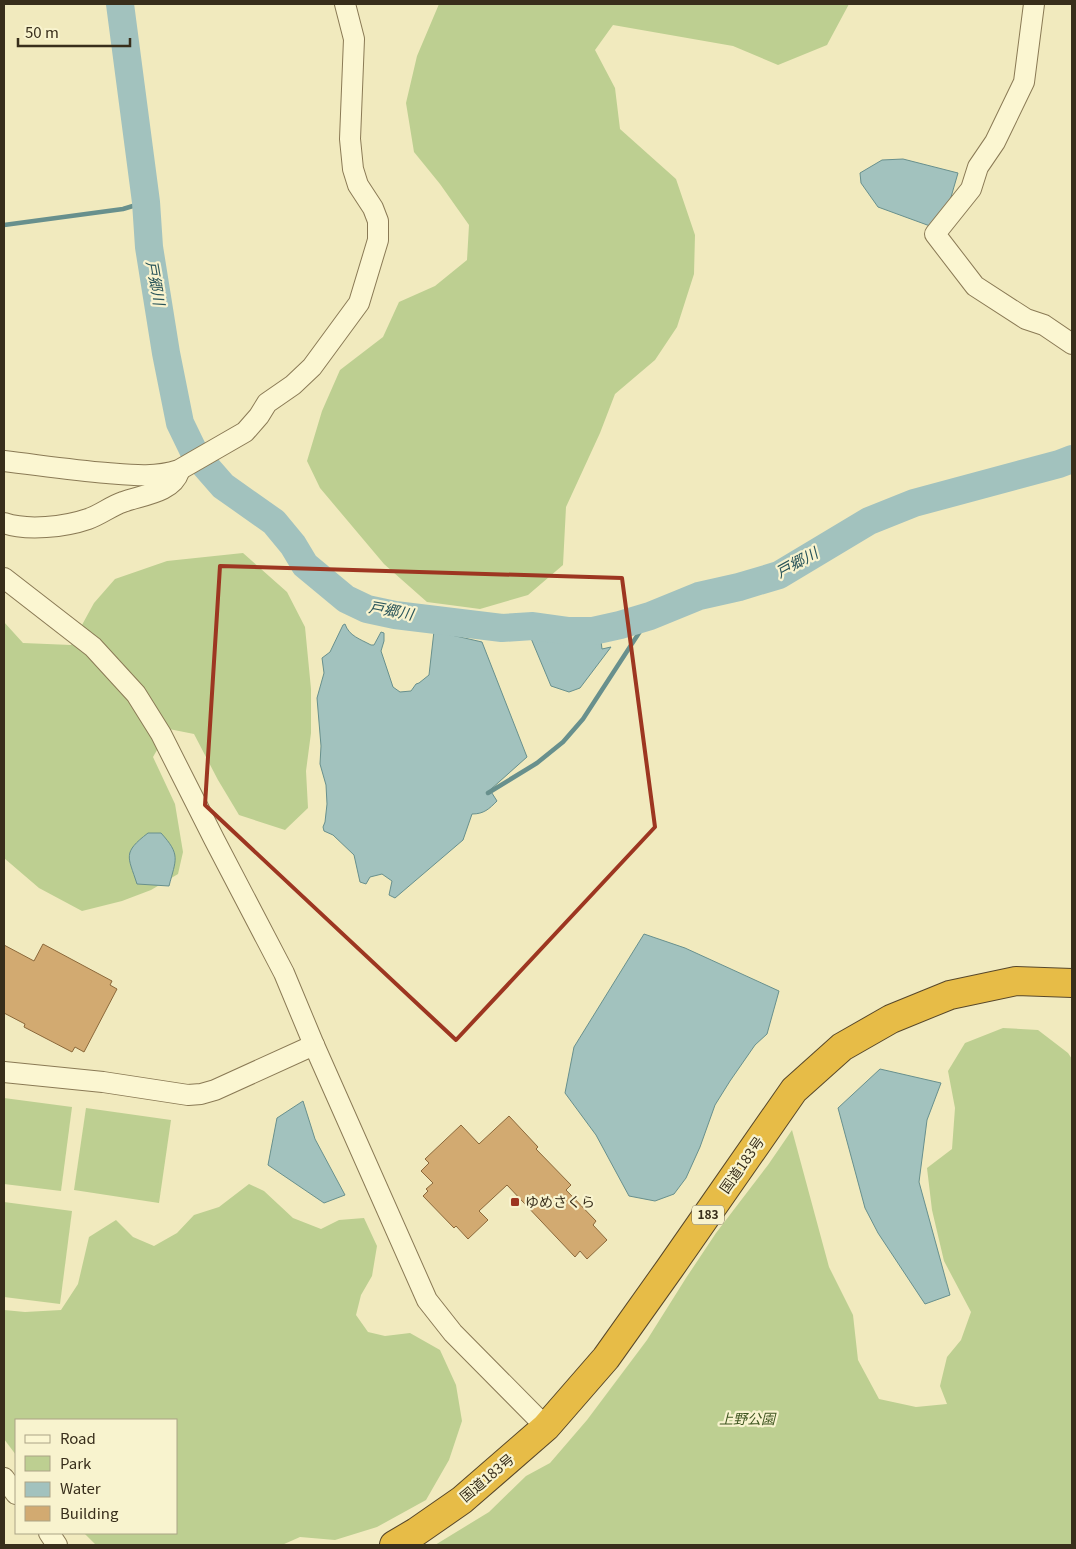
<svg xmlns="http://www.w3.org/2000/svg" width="1076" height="1549" font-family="Georgia,'Noto Sans JP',serif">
	<rect width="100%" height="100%" fill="#f1eabe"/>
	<g fill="#bdcf91">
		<polygon points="439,4 849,4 827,45 778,65 733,46 613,25 595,50 615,88 620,129 676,179 695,235 694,274 677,327 655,360 615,394 600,433 566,507 563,565 528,595 480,609 427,602 384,564 320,488 307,461 322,411 340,370 383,337 399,302 435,286 467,260 469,225 440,184 414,152 406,103 417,56"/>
		<polygon points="243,553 287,592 305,627 311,689 311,733 306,771 308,808 285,830 239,815 218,780 194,734 169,729 153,757 175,804 183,852 178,874 151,890 122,901 82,911 39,888 4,858 4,622 23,643 71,645 94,603 115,579 167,561"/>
		<polygon points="1003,1028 1038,1030 1068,1053 1072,1059 1072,1545 435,1545 489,1512 526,1476 550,1463 587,1420 647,1340 686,1278 716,1233 768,1165 792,1130 829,1267 853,1315 858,1360 879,1399 916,1407 947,1404 940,1386 947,1357 961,1340 971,1312 944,1261 932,1210 927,1168 952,1149 955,1108 948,1071 965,1043"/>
		<polygon points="4,1098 72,1107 61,1191 4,1184"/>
		<polygon points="86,1108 171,1120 159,1203 74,1190"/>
		<polygon points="249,1184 264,1191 293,1218 321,1229 339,1220 364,1218 377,1246 372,1276 361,1295 356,1315 368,1332 385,1336 410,1333 440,1350 456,1385 462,1421 449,1460 426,1500 377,1527 335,1540 300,1537 282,1545 96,1545 84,1533 176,1533 176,1420 16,1420 16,1455 4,1439 4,1310 25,1312 61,1310 78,1284 89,1237 116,1220 133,1237 154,1246 177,1233 194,1215 219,1207"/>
		<polygon points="4,1202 72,1211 60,1304 4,1297"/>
	</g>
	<g fill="#a2c2be" stroke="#68908d">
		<polygon points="903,159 958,173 942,228 930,226 878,207 861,183 860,173 882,160"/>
		<path d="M345 624C349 636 360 639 371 645H374L381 632 384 633V641L381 651 393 687 400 692 411 691 416 684 419 683 429 675 434 631 482 642 527 757 490 790 497 801C489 809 484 814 472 814L463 840 395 898 389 895 392 881 382 874 370 877 366 884 360 882 354 855 333 835 324 831 323 827 325 822 327 804 326 785 320 764 321 746 317 698 324 673 322 658 330 652 343 625Z"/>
		<polygon points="531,635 556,640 570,638 582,640 609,637 609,638 601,641 602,649 611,647 580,688 569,692 551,686 530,636"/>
		<path d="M148 833H161C181 855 176 859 169 886L137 884C128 856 122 853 148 833Z"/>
		<polygon points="644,934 685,948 779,991 767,1034 755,1045 730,1081 715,1105 700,1147 686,1178 674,1194 655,1201 629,1196 596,1135 565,1093 574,1047"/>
		<polygon points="880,1069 941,1083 927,1120 919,1182 950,1295 925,1304 878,1233 865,1208 838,1108"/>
		<polygon points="303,1101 315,1139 345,1195 324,1203 268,1165 277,1118"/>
	</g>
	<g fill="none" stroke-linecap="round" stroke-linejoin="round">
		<g stroke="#68908d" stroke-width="4.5">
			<polyline points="4,225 123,209 146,202"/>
			<polyline points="488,793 537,763 563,742 583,719 650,616"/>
		</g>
		<polyline stroke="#a2c2be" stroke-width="28" points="120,4 146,202 149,247 166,353 180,423 195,454 223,486 274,522 293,545 305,565 346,599 367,609 395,615 502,628 533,626 569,631 593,631 620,625 650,616 699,596 739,587 779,575 869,521 914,503 1059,464 1072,459"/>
	</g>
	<g fill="#d2aa71" stroke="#8b683a">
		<polygon points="43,944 112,981 110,985 117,989 84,1052 75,1047 72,1052 24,1027 25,1024 4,1013 4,945 34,961"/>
		<polygon points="509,1116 538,1147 536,1149 571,1185 566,1190 596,1221 593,1225 607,1240 587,1259 580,1251 575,1257 507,1185 479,1211 488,1220 468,1239 456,1226 454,1228 423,1196 428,1191 426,1189 433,1183 421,1171 429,1163 425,1159 461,1125 479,1144"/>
	</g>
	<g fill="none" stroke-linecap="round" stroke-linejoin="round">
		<g stroke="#8a7a55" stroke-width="22">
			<g id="minor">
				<polyline points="1034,4 1024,82 995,142 978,167 971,189 935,234 975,286 1026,319 1044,325 1072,344"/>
				<path d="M4 461C38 465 72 470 107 473 131 475 155 478 179 470L245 432 259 416 267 403 293 385 312 367 359 303 378 240V221L373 208 358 185 353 169 350 139 354 39 345 4"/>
				<path d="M4 523C27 531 65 527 88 519 100 515 111 506 123 502 141 495 172 493 179 472"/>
				<polyline points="4,578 93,647 136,694 161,734 214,839 284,973 314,1045 427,1300 453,1333 546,1427"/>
				<polyline points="4,1072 103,1082 188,1095 201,1094 215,1090 314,1045"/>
				<polyline points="4,1478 16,1494"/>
				<polyline points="49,1533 57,1545"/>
			</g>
		</g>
		<g stroke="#57472a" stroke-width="30">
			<polyline id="highway" points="394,1545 416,1532 462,1500 546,1427 606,1358 670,1268 794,1090 842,1047 891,1019 950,995 1016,981 1072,983"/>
		</g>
		<use href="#minor" stroke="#fbf6d1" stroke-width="20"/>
		<use href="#highway" stroke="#e7bc47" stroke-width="28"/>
	</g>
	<path fill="none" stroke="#9d3621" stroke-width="4" stroke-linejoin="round" d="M220 566 622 578 655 827 456 1040 205 805Z"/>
	<rect fill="#9d3621" stroke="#f8f3ce" stroke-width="2" x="510" y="1197" width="10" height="10" rx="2.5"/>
	<g text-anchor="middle" stroke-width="4.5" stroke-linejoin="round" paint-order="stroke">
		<rect fill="#f8f3ce" stroke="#726951" stroke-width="1" x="692" y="1205.5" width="32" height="19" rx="4"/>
		<g font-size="12" font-weight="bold" fill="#382e1b">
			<text x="708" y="1219">183</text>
		</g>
		<g font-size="14" fill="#382e1b" stroke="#f8f3ce">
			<text transform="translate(742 1165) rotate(-55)" y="5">国道183号</text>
			<text transform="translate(487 1478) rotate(-40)" y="5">国道183号</text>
		</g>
		<g font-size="14" fill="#382e1b" stroke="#f8f3ce" text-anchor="start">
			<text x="525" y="1207">ゆめさくら</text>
		</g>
		<g font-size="14" font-style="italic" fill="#3f5620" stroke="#f8f3ce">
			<text x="747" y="1424">上野公園</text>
		</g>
		<g font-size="15" font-style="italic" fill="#295459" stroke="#f8f3ce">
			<text transform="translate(155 283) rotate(80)" y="5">戸郷川</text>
			<text transform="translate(797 563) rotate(-29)" y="5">戸郷川</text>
			<text transform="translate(391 611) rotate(10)" y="5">戸郷川</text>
		</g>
	</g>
	<rect width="1076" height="1549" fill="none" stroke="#382e1b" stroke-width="10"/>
	<rect x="15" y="1419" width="162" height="115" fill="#f8f3ce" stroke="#aba486"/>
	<rect x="25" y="1435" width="25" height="8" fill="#fbf6d1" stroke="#aba486"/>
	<text x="60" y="1444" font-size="15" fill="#382e1b">Road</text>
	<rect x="25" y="1456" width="25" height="15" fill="#bdcf91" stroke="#aba486"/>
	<text x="60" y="1469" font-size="15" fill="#382e1b">Park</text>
	<rect x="25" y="1482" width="25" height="15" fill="#a2c2be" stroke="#aba486"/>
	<text x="60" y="1494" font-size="15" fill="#382e1b">Water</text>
	<rect x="25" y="1506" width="25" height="15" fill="#d2aa71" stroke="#aba486"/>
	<text x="60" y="1519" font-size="15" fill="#382e1b">Building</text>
	<path d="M18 38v8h112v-8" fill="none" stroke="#382e1b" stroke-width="2.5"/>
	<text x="25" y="38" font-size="15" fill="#382e1b" stroke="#f8f3ce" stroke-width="4" paint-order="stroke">50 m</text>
</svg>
